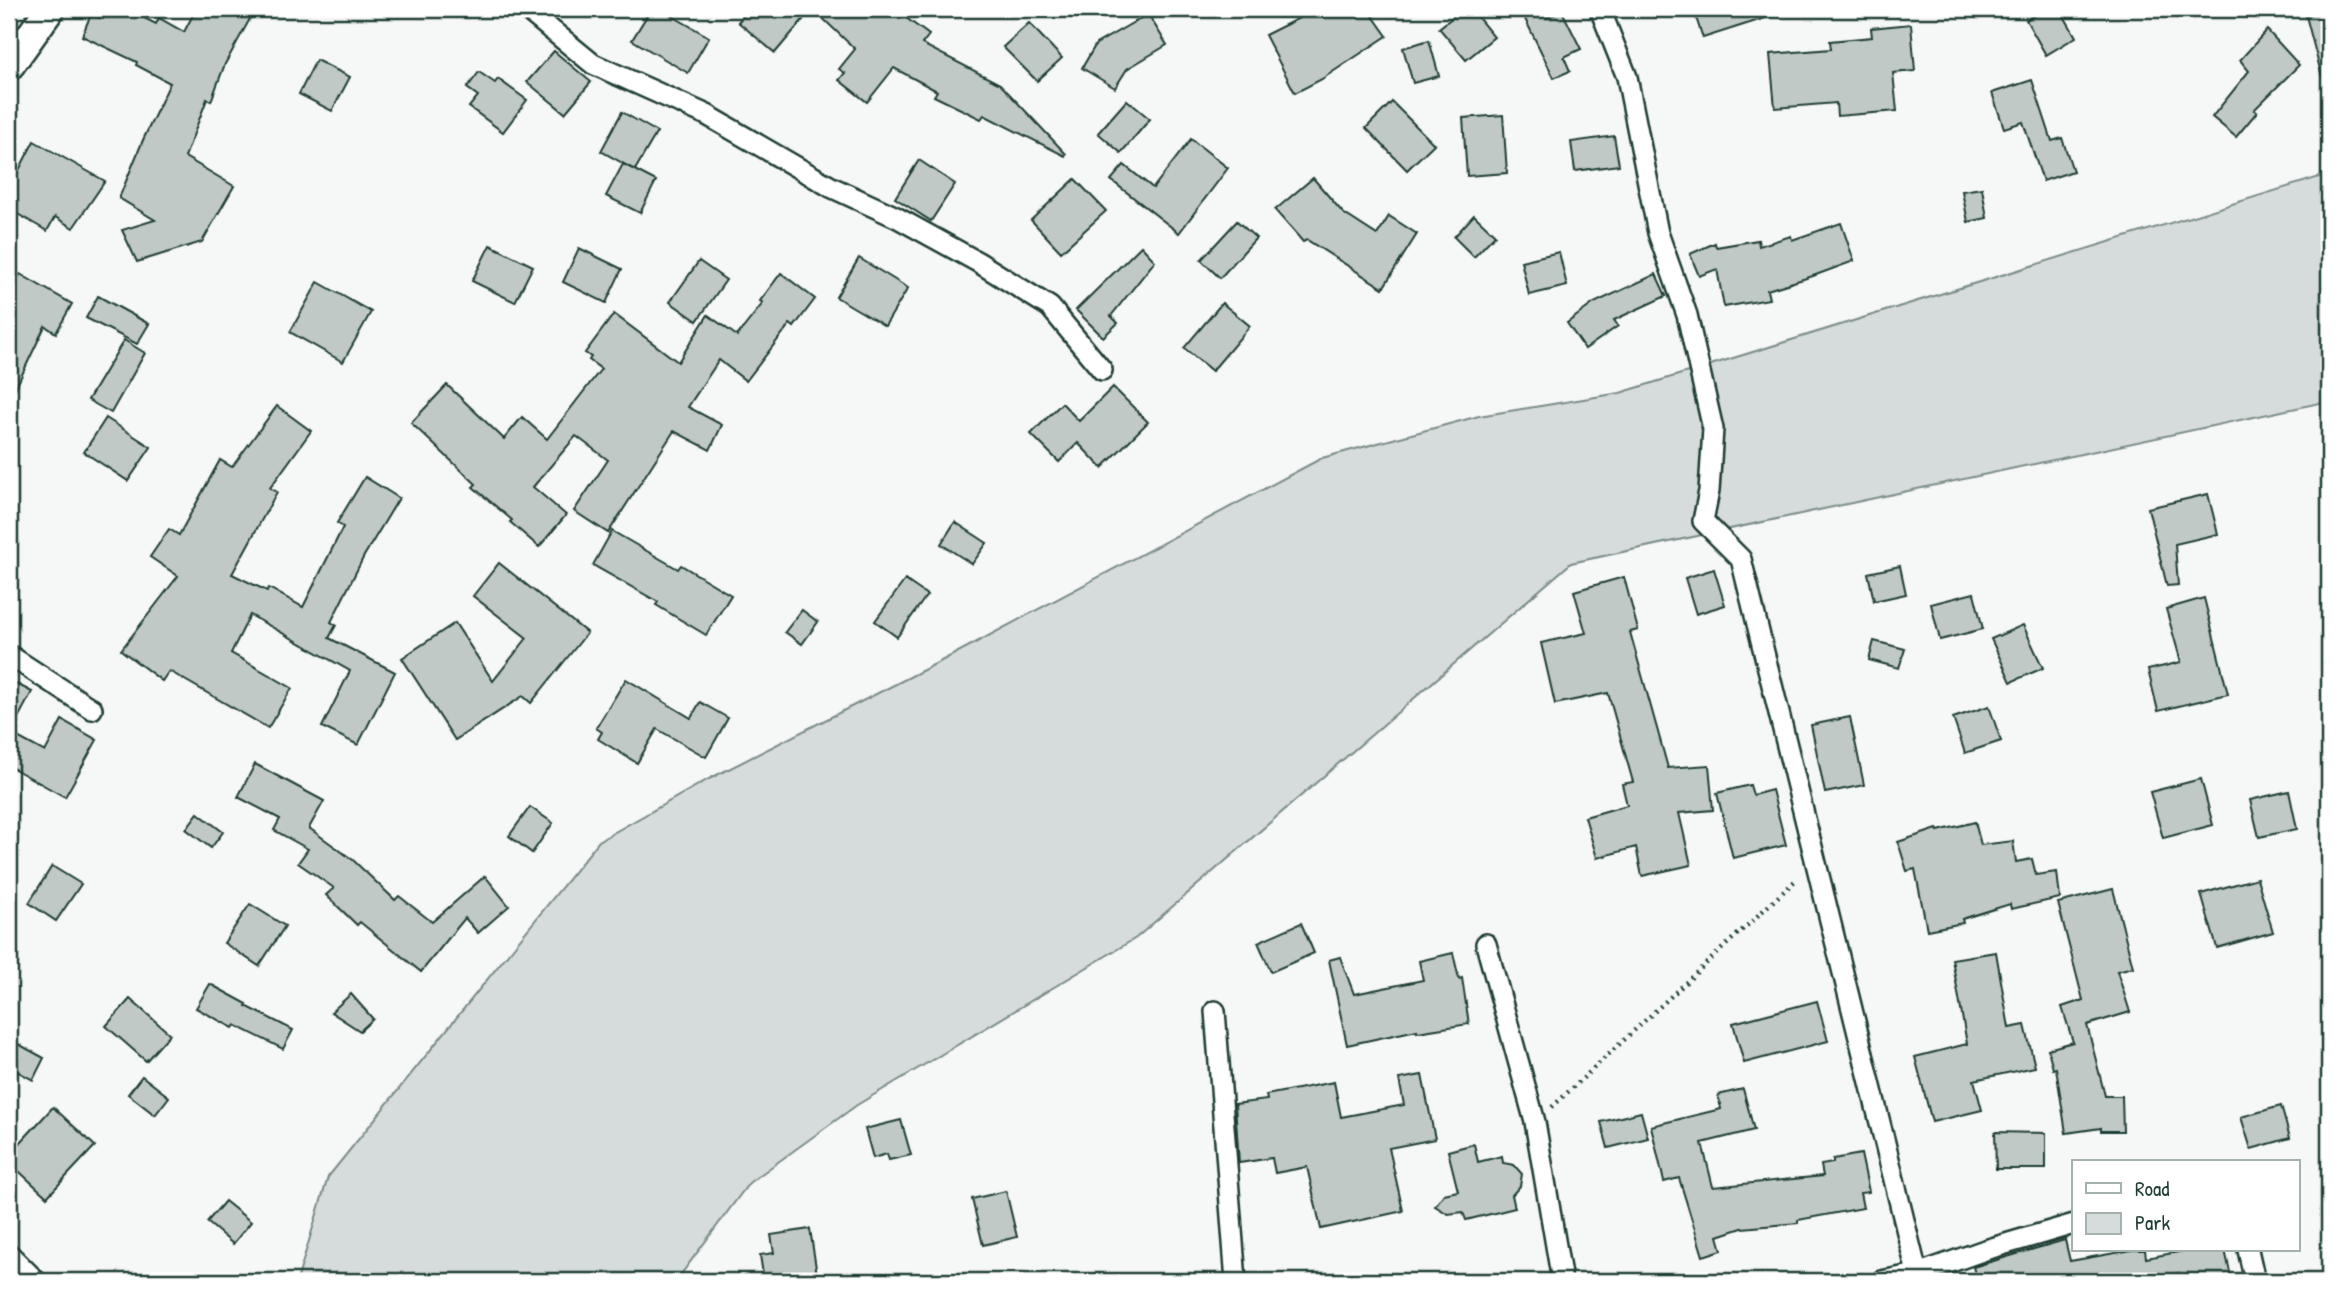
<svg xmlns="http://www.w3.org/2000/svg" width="2338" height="1290" font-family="'Patrick Hand',sans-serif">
	<rect width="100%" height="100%" fill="#f6f7f7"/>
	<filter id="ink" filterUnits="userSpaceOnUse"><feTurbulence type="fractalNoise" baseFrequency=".0143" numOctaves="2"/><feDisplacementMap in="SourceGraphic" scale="14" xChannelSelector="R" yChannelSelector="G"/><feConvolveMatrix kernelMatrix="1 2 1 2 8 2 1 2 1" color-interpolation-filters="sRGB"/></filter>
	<g filter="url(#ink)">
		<polygon fill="#d6dcdb" stroke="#7a8c88" stroke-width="2" points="2329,174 2329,401 1571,563 1136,938 857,1105 749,1183 676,1281 297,1281 328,1177 599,841 709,779 945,659 1322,458 1479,416 1620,393"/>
		<g fill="#c0c9c6" stroke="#1f3d34" stroke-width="2">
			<polygon points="107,9 126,9 156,24 159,18 184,32 196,9 236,9 251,17 225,64 211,101 207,99 185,157 234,186 202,242 137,262 122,230 155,220 119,198 143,140 170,83 136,65 137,62 82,36 91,14 103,19"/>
			<polygon points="651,9 660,9 709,37 688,73 632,40"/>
			<polygon points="749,9 812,9 775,53 738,22"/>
			<polygon points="813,9 894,9 929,35 922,44 1000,84 1066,154 1065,156 984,115 981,119 934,96 937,91 894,68 867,102 839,80 845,73 839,69 855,49"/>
			<polygon points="1317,9 1368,9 1387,36 1322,79 1295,93 1265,35"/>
			<polygon points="1463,9 1471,9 1494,37 1466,60 1439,28"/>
			<polygon points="1693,9 1780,9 1781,13 1703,38"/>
			<polygon points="2046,9 2060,9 2076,37 2046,55 2026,20"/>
			<polygon points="2329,9 2329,76 2322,77 2306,16"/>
			<polygon points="1543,10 1547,18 1562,11 1581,49 1564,57 1570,71 1554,78 1525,19"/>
			<polygon points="1148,14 1167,45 1127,69 1115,88 1082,68 1096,44"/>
			<polygon points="1029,23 1062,58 1037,81 1003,47"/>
			<polygon points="1911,24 1915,71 1893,73 1897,111 1837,116 1836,103 1775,108 1770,54 1831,49 1830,41 1872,37 1871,28"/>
			<polygon points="2267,30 2299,65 2254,110 2257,112 2236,137 2212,117 2249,71 2240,60"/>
			<polygon points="1429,40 1439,76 1413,83 1403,48"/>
			<polygon points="554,51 591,82 565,113 527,82"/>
			<polygon points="316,60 350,77 332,111 299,94"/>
			<polygon points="479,72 495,83 498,79 527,100 503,132 469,107 478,96 467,88"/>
			<polygon points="2032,80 2052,141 2062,138 2073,171 2043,181 2023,122 2004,128 1992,93"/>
			<polygon points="1127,100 1150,119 1121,153 1098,133"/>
			<polygon points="1392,102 1434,144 1407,170 1366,128"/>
			<polygon points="622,112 657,132 635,170 601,151"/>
			<polygon points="1503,115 1507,173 1467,176 1463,118"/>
			<polygon points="1614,136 1619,165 1575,171 1571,142"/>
			<polygon points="1191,139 1228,168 1179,233 1111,180 1124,165 1153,188"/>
			<polygon points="34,141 105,181 73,228 55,217 47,231 9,209 9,168 17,174"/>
			<polygon points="919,160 955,184 931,221 895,198"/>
			<polygon points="623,164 656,181 640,213 606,196"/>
			<polygon points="1313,178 1343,213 1377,235 1389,216 1417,234 1383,288 1307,240 1303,242 1275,210"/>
			<polygon points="1075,179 1106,211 1061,252 1031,220"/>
			<polygon points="1982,188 1987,218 1968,222 1962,191"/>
			<polygon points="1474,215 1495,235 1474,257 1454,237"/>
			<polygon points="1237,221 1256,238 1220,278 1201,260"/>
			<polygon points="1841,223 1854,261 1813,276 1767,290 1769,299 1724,307 1717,269 1699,276 1690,254 1715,243 1716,247 1758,240 1759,246 1791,236 1792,240"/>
			<polygon points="490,245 533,266 515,302 472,281"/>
			<polygon points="1141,246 1155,261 1111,316 1118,323 1103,337 1076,310"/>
			<polygon points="579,248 622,269 606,303 563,282"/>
			<polygon points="1559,252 1567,286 1529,295 1521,261"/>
			<polygon points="859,258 908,288 885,326 836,297"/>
			<polygon points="699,261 726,280 697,321 670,302"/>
			<polygon points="781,273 815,299 794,327 790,324 746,381 719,360 688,407 722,425 710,450 674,431 608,533 574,511 608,460 576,436 533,487 566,515 539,547 510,522 512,520 473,487 476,484 411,423 447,385 504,439 522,417 547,439 601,369 589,360 591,357 585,353 614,314 678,362 708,315 737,336 763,303 760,301"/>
			<polygon points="20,274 72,304 56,333 45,326 9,402 9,294"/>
			<polygon points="1656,274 1666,296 1614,320 1618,326 1585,349 1567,323 1594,303"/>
			<polygon points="318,282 371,312 343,362 290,332"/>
			<polygon points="98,296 149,324 137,344 86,318"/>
			<polygon points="1222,303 1250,326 1212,371 1184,348"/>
			<polygon points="124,340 145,353 111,413 88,400"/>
			<polygon points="1113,387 1148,422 1102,468 1078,443 1059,462 1031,434 1062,403 1079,421"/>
			<polygon points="277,406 311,431 270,488 277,492 232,574 267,591 269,588 303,607 343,527 337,523 365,477 399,498 364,556 331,622 336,625 329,638 395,672 358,745 322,727 350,671 250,615 231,653 292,688 268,728 169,671 162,681 121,650 178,576 150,557 169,529 179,535 220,460 232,467"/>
			<polygon points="106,418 151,447 128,481 84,452"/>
			<polygon points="2208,494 2218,534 2175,544 2178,585 2167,586 2148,508"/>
			<polygon points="955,522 987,543 972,564 941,544"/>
			<polygon points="612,531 678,569 681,565 731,595 706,635 656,605 658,602 593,565"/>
			<polygon points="499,563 587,633 531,703 523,696 455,740 402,658 455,623 493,681 527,638 473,596"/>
			<polygon points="1900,566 1906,594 1874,601 1868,573"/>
			<polygon points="1714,569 1725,605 1696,614 1685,578"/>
			<polygon points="1624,577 1638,630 1630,632 1668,768 1709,765 1713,810 1679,813 1691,865 1642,876 1636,847 1597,858 1585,817 1627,805 1622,784 1633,782 1608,693 1555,704 1541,643 1586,633 1574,591"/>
			<polygon points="905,580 927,595 897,637 875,621"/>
			<polygon points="1974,593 1983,629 1940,640 1931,604"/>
			<polygon points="2204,598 2228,694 2158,711 2148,670 2181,662 2166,609"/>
			<polygon points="802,610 818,622 802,644 785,632"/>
			<polygon points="2023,625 2043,668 2011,682 1991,639"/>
			<polygon points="1874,641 1905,649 1899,668 1869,660"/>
			<polygon points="626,679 691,718 700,702 728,718 706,757 657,729 637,763 598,739 602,732 596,728"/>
			<polygon points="9,680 32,692 10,733 45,752 62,720 97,740 65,797 9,766"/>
			<polygon points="1989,706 2001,741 1965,753 1953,718"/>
			<polygon points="1850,717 1864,785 1825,793 1811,725"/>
			<polygon points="255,764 324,801 309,828 353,860 395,900 399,896 432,922 485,876 509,906 478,933 465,918 421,972 360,922 357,925 326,895 334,888 298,863 308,849 274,830 280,819 238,797"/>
			<polygon points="2201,779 2213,825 2163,838 2150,792"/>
			<polygon points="1750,785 1753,795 1772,790 1786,845 1733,858 1717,793"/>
			<polygon points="2289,791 2297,829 2259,837 2250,800"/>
			<polygon points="530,807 553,823 532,853 509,836"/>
			<polygon points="198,813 223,832 211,848 186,829"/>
			<polygon points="1975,822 1981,845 2013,841 2016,862 2032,859 2036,875 2057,872 2060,898 2011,909 2010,904 1962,919 1963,923 1927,930 1915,869 1907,871 1898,842 1937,829 1938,831"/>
			<polygon points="52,866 81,884 56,921 29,903"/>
			<polygon points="2257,878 2273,932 2217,948 2201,894"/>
			<polygon points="2113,889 2133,967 2117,971 2130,1012 2087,1025 2105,1096 2122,1096 2123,1131 2101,1131 2101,1128 2066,1133 2056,1068 2053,1069 2048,1049 2073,1042 2062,1007 2083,1000 2058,903"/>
			<polygon points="250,904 285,926 259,966 224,943"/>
			<polygon points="1301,923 1314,953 1271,972 1258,942"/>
			<polygon points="1996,952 2009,1028 2025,1025 2035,1067 1974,1080 1982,1110 1932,1122 1915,1057 1967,1044 1952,959"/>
			<polygon points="1453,953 1459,979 1462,978 1469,1024 1417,1032 1417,1030 1347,1045 1329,960 1340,957 1354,994 1423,980 1419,961"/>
			<polygon points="210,984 247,1004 246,1006 293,1030 283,1049 235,1025 233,1028 196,1008"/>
			<polygon points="351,994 373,1019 360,1031 331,1012"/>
			<polygon points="130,999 170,1034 146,1061 106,1026"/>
			<polygon points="1817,1001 1828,1041 1744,1063 1733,1023"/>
			<polygon points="9,1039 44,1058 33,1080 9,1067"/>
			<polygon points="1422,1075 1435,1139 1389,1148 1403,1211 1321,1229 1307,1167 1275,1173 1272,1158 1239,1163 1235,1104 1267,1100 1266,1095 1334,1082 1341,1117 1404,1105 1399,1079"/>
			<polygon points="142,1076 169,1097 155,1115 128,1094"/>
			<polygon points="1743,1089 1754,1130 1702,1143 1713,1187 1823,1176 1821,1165 1833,1163 1833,1159 1861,1154 1869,1192 1860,1193 1863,1208 1798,1220 1798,1223 1742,1228 1718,1236 1722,1250 1703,1256 1679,1178 1664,1182 1651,1126 1721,1109 1718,1095"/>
			<polygon points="2281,1106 2290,1138 2251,1149 2241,1117"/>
			<polygon points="53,1107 95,1146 47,1197 9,1162 9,1155"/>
			<polygon points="1641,1112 1648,1138 1608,1148 1601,1122"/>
			<polygon points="901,1120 911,1155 889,1160 887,1154 873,1158 865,1129"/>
			<polygon points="1995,1132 2046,1133 2046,1169 1996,1169"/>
			<polygon points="1474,1144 1478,1162 1502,1156 1503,1163 1514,1165 1522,1174 1520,1186 1512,1195 1515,1208 1466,1220 1463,1212 1448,1214 1435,1206 1444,1194 1458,1191 1448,1151"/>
			<polygon points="1006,1191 1017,1237 983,1245 972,1199"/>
			<polygon points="225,1201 251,1222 233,1244 207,1222"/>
			<polygon points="810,1229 818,1281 764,1281 760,1255 774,1253 771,1235"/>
			<polygon points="2065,1240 2070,1261 2132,1250 2145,1250 2146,1258 2189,1250 2225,1250 2232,1281 2181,1281 2179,1273 2136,1281 1977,1281 1973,1267"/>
		</g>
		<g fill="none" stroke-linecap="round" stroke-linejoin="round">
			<g stroke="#1f3d34" stroke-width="24">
				<g id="street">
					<polyline points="526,9 593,64 707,115 831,187 896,217 978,262 1050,307 1102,370"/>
					<polyline points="1600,9 1627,77 1658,233 1687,315 1713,429 1709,491 1703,521 1741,559 1919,1281"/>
					<polyline points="9,655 92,709"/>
					<polyline points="1486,944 1535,1122 1562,1281"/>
					<polyline points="1215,1011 1236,1281"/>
					<polyline points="2248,1250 2255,1281"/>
					<polyline points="9,1254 36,1281"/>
					<polyline points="1881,1281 1917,1274 1985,1250 2074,1224"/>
				</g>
			</g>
			<g stroke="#1f3d34" stroke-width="33">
				<polyline id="secondary" points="9,66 50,9"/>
			</g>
			<polyline stroke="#1f3d34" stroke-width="4.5" stroke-dasharray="2 5" stroke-linecap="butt" points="1552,1107 1797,879"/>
			<use href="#street" stroke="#fff" stroke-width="19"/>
			<use href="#secondary" stroke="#fff" stroke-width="28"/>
		</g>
	</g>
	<rect width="2338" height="1290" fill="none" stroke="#fff" stroke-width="35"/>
	<rect x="18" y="18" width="2303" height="1255" fill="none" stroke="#1f3d34" stroke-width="2.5" filter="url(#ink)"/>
	<rect x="2072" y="1160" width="228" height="91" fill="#ffffff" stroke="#a5b1ae" stroke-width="2"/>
	<rect x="2086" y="1183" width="35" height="10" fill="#ffffff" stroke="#a5b1ae" stroke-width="2"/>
	<text x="2135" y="1196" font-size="21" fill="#1f3d34">Road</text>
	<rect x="2086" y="1213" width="35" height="21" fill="#d6dcdb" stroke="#a5b1ae" stroke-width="2"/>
	<text x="2135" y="1230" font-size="21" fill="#1f3d34">Park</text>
</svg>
